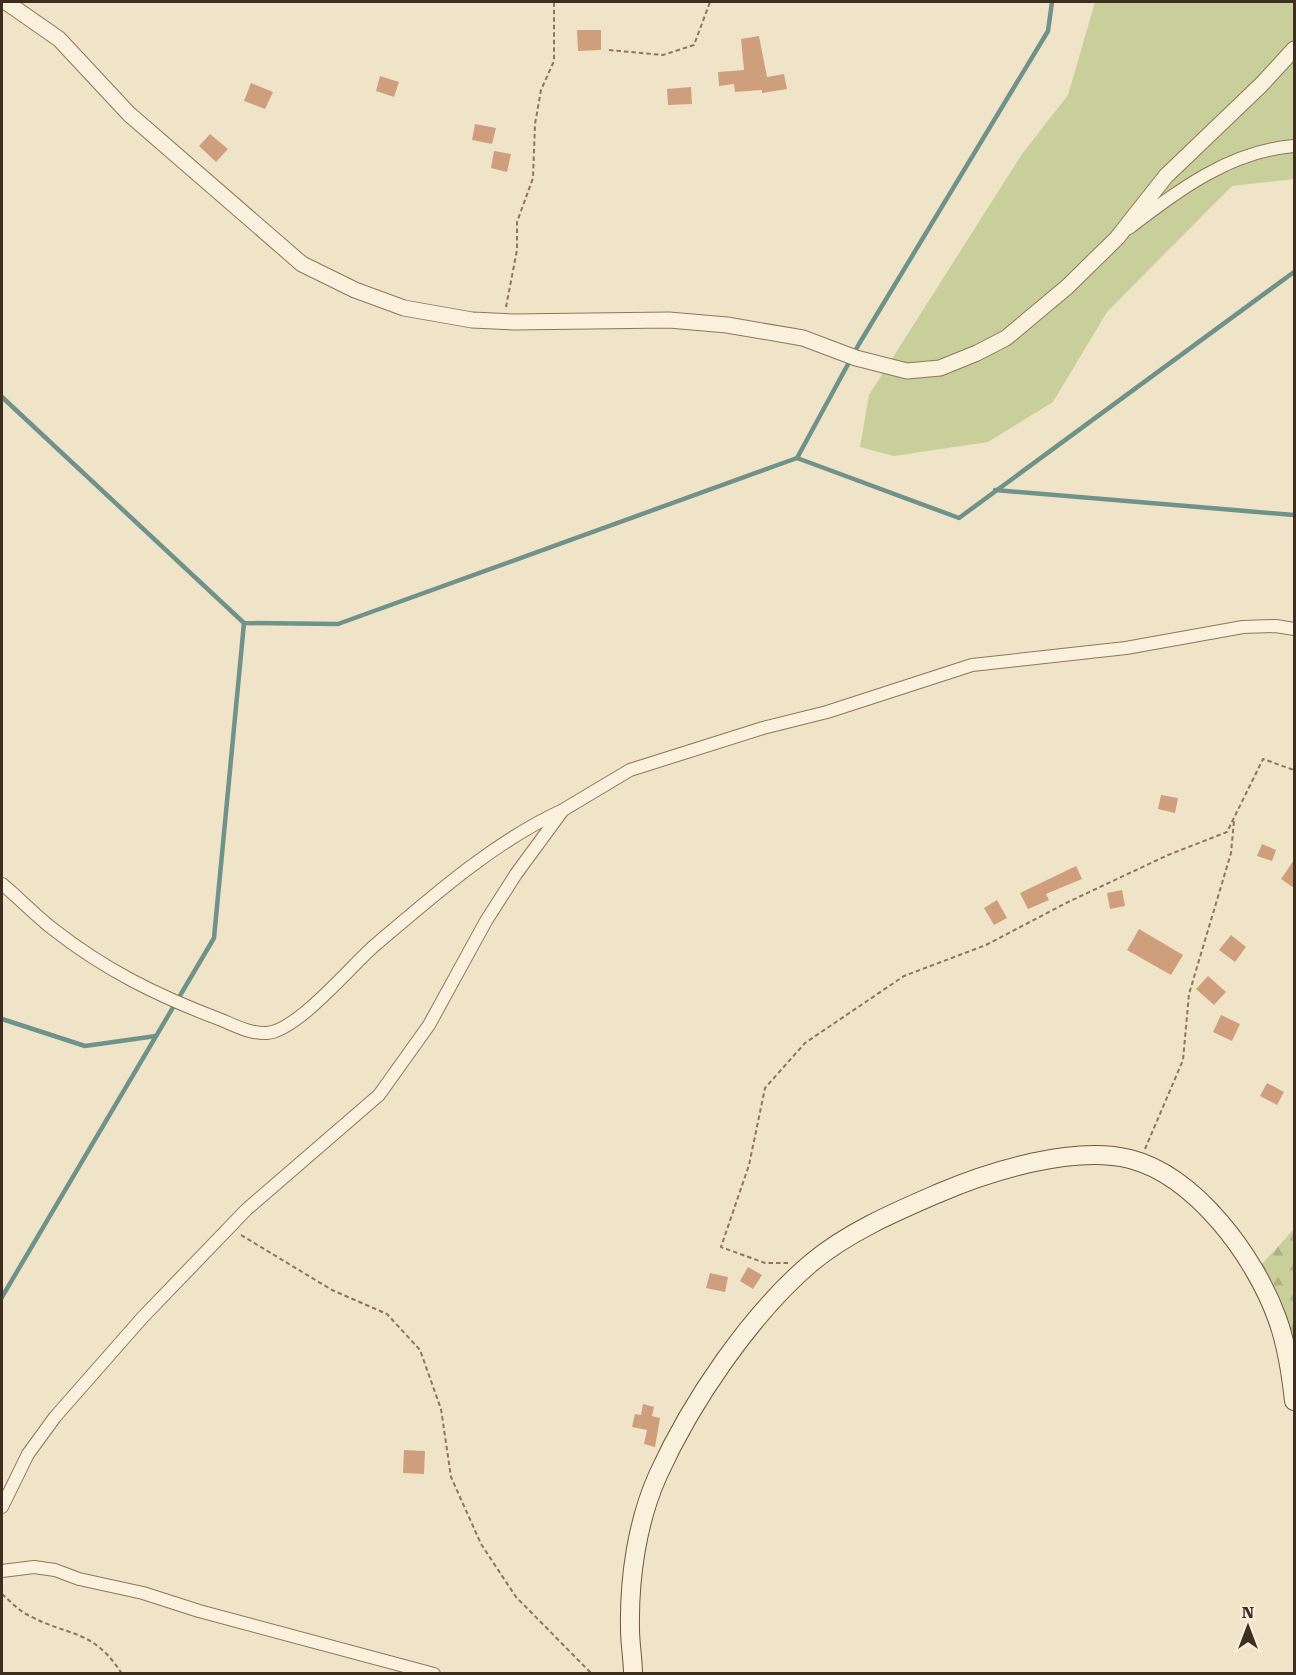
<svg xmlns="http://www.w3.org/2000/svg" width="1296" height="1675" font-family="'Roboto Serif',serif">
	<defs>
		<pattern id="forest-firs" width="22" height="20" patternUnits="userSpaceOnUse" patternTransform="scale(1.5)"><rect width="22" height="20" fill="#c9cf9b"/><path d="M5 1l3.5 6h-7zM16 11l3.5 6h-7z" fill="#aeb285"/></pattern>
	</defs>
	<rect width="100%" height="100%" fill="#f0e4c8"/>
	<polygon fill="#c9cf9b" points="1095,2 1294,2 1294,179 1232,186 1107,312 1053,402 988,442 894,456 860,447 869,395 1022,154 1068,95"/>
	<polygon fill="url(#forest-firs)" points="1294,1229 1294,1359 1261,1265"/>
	<g fill="none" stroke-linecap="round" stroke-linejoin="round">
		<g stroke="#6f938a" stroke-width="4.5">
			<polyline points="2,397 244,623 338,624 797,458 959,518 1294,272"/>
			<polyline points="797,458 859,344 1048,31 1052,2"/>
			<polyline points="995,490 1294,515"/>
			<polyline points="2,1019 85,1046 156,1036"/>
			<polyline points="2,1297 214,938 244,623"/>
		</g>
	</g>
	<g fill="#cf9f7d">
		<polygon points="577,30 601,30 601,50 578,51"/>
		<polygon points="759,36 767,77 784,74 787,89 762,93 762,90 735,92 734,84 719,86 718,72 744,70 741,39"/>
		<polygon points="380,76 399,82 394,97 376,91"/>
		<polygon points="251,83 273,92 265,109 244,101"/>
		<polygon points="691,87 692,104 668,105 667,89"/>
		<polygon points="475,124 496,128 492,144 472,140"/>
		<polygon points="210,134 228,149 216,162 199,146"/>
		<polygon points="494,151 511,154 507,172 491,168"/>
		<polygon points="1161,795 1178,798 1175,813 1158,809"/>
		<polygon points="1262,844 1276,850 1272,861 1257,856"/>
		<polygon points="1294,860 1294,888 1281,879"/>
		<polygon points="1076,866 1082,879 1046,894 1049,900 1028,909 1020,893"/>
		<polygon points="1122,890 1125,906 1110,909 1107,893"/>
		<polygon points="997,900 1007,918 994,925 984,908"/>
		<polygon points="1139,929 1183,955 1171,975 1127,950"/>
		<polygon points="1231,935 1246,947 1235,962 1219,950"/>
		<polygon points="1208,976 1226,992 1214,1005 1196,989"/>
		<polygon points="1221,1015 1240,1024 1232,1041 1213,1032"/>
		<polygon points="1267,1083 1284,1092 1277,1105 1260,1096"/>
		<polygon points="748,1267 762,1275 753,1289 740,1281"/>
		<polygon points="710,1273 728,1277 725,1292 706,1288"/>
		<polygon points="643,1404 654,1407 652,1416 660,1418 655,1447 644,1444 647,1430 632,1427 635,1414 641,1415"/>
		<polygon points="404,1450 425,1451 424,1474 403,1473"/>
	</g>
	<g fill="none" stroke-linecap="round" stroke-linejoin="round">
		<g stroke="#8d765c" stroke-width="14">
			<g id="minor">
				<path d="M1129 228C1179 190 1230 151 1294 146"/>
				<path d="M2 884C19 898 35 915 53 929 105 970 158 996 219 1019 234 1025 250 1034 267 1033 297 1031 350 967 374 946 432 897 492 843 561 811"/>
				<polyline points="2,1507 28,1454 55,1417 142,1318 247,1209 379,1095 429,1025 486,921 516,874 563,810 630,770 763,728 827,712 972,665 1126,648 1243,627 1276,626 1294,629"/>
				<polyline points="2,1571 34,1567 55,1570 79,1579 143,1593 199,1611 434,1674"/>
			</g>
		</g>
		<g stroke="#8d765c" stroke-width="17">
			<polyline id="tertiary" points="6,2 59,39 129,114 302,264 355,290 404,308 472,320 513,322 669,320 727,325 803,338 856,358 907,371 940,368 977,353 1006,338 1067,287 1117,238 1166,176 1262,84 1294,49"/>
		</g>
		<g stroke="#6f573f" stroke-width="20">
			<path id="secondary" d="M633 1674C633 1659 630 1644 630 1629 629 1578 637 1522 658 1475 691 1402 750 1315 811 1263 848 1232 895 1212 939 1193 990 1171 1074 1145 1130 1159 1196 1176 1255 1257 1277 1318 1287 1345 1291 1373 1294 1401"/>
		</g>
		<g stroke="#8d765c" stroke-width="2" stroke-dasharray="4.5 3" stroke-linecap="butt">
			<polyline points="609,50 663,55 694,45 710,2"/>
			<polyline points="506,307 517,250 517,222 533,178 535,124 541,90 554,61 554,2"/>
			<polyline points="1145,1149 1183,1060 1189,994 1231,853 1234,821"/>
			<polyline points="241,1235 332,1290 387,1314 420,1350 441,1409 451,1477 481,1544 516,1597 592,1674"/>
			<polyline points="788,1263 765,1263 721,1247 749,1165 765,1088 805,1043 904,976 986,945 1066,903 1168,855 1227,832 1263,759 1294,770"/>
			<path d="M2 1594C10 1601 18 1610 28 1615 68 1637 93 1628 122 1674"/>
		</g>
		<use href="#minor" stroke="#faf1dc" stroke-width="12"/>
		<use href="#tertiary" stroke="#faf1dc" stroke-width="15"/>
		<use href="#secondary" stroke="#faf1dc" stroke-width="18"/>
	</g>
	<rect width="1296" height="1675" fill="none" stroke="#3d2e20" stroke-width="6"/>
	<g transform="translate(1248 1627)" stroke="#f7eed8" stroke-width="4.5" paint-order="stroke">
	<path d="M0-4.5L10 22L0 15L-10 22Z" fill="#3d2e20"/>
	<text y="-9" font-size="16" font-weight="bold" text-anchor="middle" fill="#3d2e20">N</text>
	</g>
</svg>
